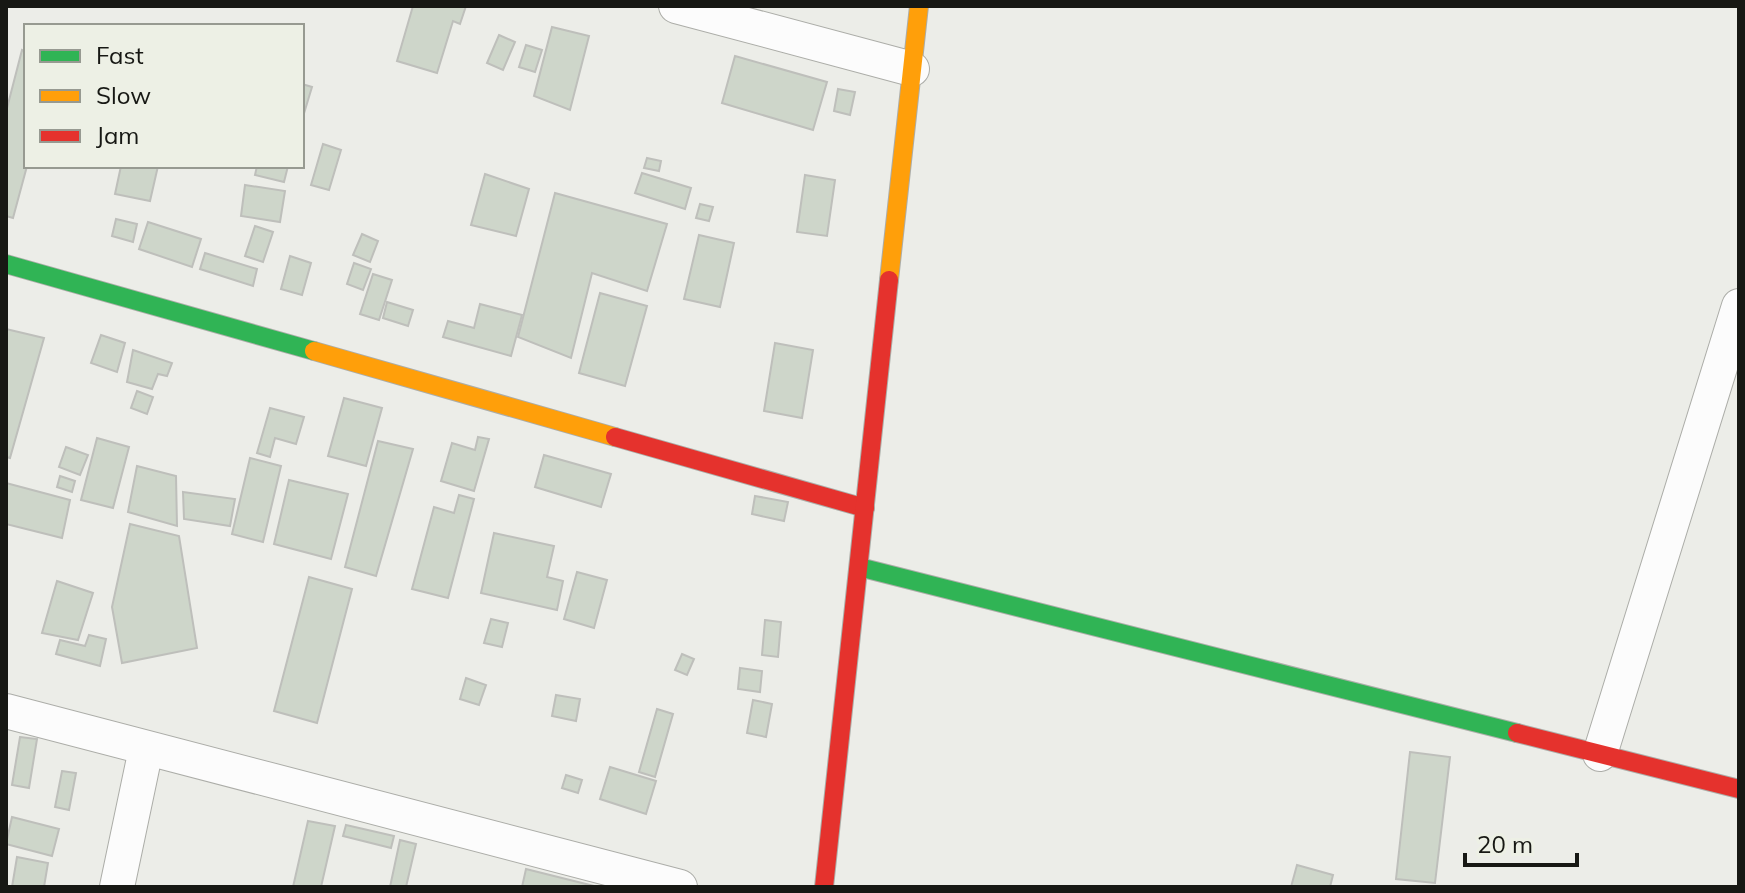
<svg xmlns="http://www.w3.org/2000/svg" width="1745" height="893" font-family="Mulish,sans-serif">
	<rect width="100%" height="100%" fill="#ecede8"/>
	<g fill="#ced6ca" stroke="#bebfbb" stroke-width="2">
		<polygon points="413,6 466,6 460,24 453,21 437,73 397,61"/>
		<polygon points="552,27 589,36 570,110 534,96"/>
		<polygon points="499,35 515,42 503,70 487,63"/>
		<polygon points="526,45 542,50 535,72 519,67"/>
		<polygon points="22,50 26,52 27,166 13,218 6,216 6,112"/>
		<polygon points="735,56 827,82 813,130 722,103"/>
		<polygon points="302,84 312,87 302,120"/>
		<polygon points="838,89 855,92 850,115 834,111"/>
		<polygon points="323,144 341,150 329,190 311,185"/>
		<polygon points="647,158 661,161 659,171 644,168"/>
		<polygon points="121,166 158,166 150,201 115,194"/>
		<polygon points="257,166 288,166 284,182 255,175"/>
		<polygon points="642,173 691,188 685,209 635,193"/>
		<polygon points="485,174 529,189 516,236 471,225"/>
		<polygon points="805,175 835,180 827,236 797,232"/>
		<polygon points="245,185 285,191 280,222 241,216"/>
		<polygon points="555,193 667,224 647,291 592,273 571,358 518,337"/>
		<polygon points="700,204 713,207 709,221 696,218"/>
		<polygon points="116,219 137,224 133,242 112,236"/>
		<polygon points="148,222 201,239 192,267 139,249"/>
		<polygon points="255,226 273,232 263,262 245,256"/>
		<polygon points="362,234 378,241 370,262 353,255"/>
		<polygon points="699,235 734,243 720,307 684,299"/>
		<polygon points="205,253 257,269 253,286 200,269"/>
		<polygon points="290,256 311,263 302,295 281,289"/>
		<polygon points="354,263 371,269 363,290 347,284"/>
		<polygon points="373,274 392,280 379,320 360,314"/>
		<polygon points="600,293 647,306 625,386 579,373"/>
		<polygon points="387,302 413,310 408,326 383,318"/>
		<polygon points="480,304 522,315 511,356 443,337 448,321 474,328"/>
		<polygon points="6,329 44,338 10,458 6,457"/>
		<polygon points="101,335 125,343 117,372 91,363"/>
		<polygon points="775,343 813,350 802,418 764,411"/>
		<polygon points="133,350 172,363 167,376 158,374 152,389 127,382"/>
		<polygon points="137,391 153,397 147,414 131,408"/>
		<polygon points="344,398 382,408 366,466 328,456"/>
		<polygon points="270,408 304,417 296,444 275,438 270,457 257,453"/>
		<polygon points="478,437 489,439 474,491 441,481 452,443 475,450"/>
		<polygon points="97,438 129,447 113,508 81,500"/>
		<polygon points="378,441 413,449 376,576 345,567"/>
		<polygon points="66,447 88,455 80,475 59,467"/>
		<polygon points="544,455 611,474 601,507 535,487"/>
		<polygon points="250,458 281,466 263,542 232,534"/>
		<polygon points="137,466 176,476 177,526 128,512"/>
		<polygon points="60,476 75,481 72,492 57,487"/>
		<polygon points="289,480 348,494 331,559 274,544"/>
		<polygon points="6,483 70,500 62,538 6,524"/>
		<polygon points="183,492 235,499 230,526 184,519"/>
		<polygon points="459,495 474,499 448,598 412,589 434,507 454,513"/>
		<polygon points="755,496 788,502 784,521 752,514"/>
		<polygon points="130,524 179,536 197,648 122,663 112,607"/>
		<polygon points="494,533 554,546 547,577 563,581 557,610 481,593"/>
		<polygon points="577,572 607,580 594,628 564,619"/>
		<polygon points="309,577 352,589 317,723 274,711"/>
		<polygon points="57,581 93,593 78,640 42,633"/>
		<polygon points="491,619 508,623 502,647 484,643"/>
		<polygon points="765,620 781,622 778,657 762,655"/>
		<polygon points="89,635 106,639 100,666 56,654 60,640 85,646"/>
		<polygon points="682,654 694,659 687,675 675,670"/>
		<polygon points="740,668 762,671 760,692 738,689"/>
		<polygon points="466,678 486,685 479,705 460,699"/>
		<polygon points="556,695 580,699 576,721 552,716"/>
		<polygon points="753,700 772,704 766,737 747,733"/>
		<polygon points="657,709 673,714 655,777 639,772"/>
		<polygon points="20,737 37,739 29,788 12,785"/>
		<polygon points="1410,752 1450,757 1435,883 1396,879"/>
		<polygon points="610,767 656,781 646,814 600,799"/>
		<polygon points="62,771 76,773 69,810 55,807"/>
		<polygon points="566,775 582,780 578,793 562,788"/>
		<polygon points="12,817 59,829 52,856 6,844"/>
		<polygon points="308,821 335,826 321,887 293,887"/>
		<polygon points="346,825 394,836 391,848 343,836"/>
		<polygon points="400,840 416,844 406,887 390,887"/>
		<polygon points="17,857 48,863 44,887 12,887"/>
		<polygon points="1297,865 1333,875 1330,887 1291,887"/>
		<polygon points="526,869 598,887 522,887"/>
	</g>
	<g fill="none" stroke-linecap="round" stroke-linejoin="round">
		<g stroke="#acada8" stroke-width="36">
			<g id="street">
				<polyline points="676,6 912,69"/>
				<polyline points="6,711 680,887"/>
				<polyline points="1600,754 1739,306"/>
				<polyline points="117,887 146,749"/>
			</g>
		</g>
		<g stroke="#acada8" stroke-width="20">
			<g id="fast">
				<polyline points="6,264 314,351"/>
				<polyline points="859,567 1517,733"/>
			</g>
		</g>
		<g stroke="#acada8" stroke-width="20">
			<g id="slow">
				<polyline points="889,280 919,6"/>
				<polyline points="314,351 615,437"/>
			</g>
		</g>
		<g stroke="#acada8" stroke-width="20">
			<g id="jam">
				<polyline points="615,437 865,508"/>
				<polyline points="1517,733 1739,789"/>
				<polyline points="824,887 889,280"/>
			</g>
		</g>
		<use href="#street" stroke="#fcfcfc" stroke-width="34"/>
		<use href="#fast" stroke="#30b455" stroke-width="18"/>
		<use href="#slow" stroke="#ff9f0a" stroke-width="18"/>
		<use href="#jam" stroke="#e5322d" stroke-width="18"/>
	</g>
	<rect width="1745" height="893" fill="none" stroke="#171814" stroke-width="16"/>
	<rect x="24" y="24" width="280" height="144" fill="#edf0e5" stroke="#979a91" stroke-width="2"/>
	<rect x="40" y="50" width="40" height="12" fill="#30b455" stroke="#979a91" stroke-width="2"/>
	<text x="96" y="64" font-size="24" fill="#171814">Fast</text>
	<rect x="40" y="90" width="40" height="12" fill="#ff9f0a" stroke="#979a91" stroke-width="2"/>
	<text x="96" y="104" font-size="24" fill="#171814">Slow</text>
	<rect x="40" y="130" width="40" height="12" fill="#e5322d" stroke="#979a91" stroke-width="2"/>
	<text x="96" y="144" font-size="24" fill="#171814">Jam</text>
	<path d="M1465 853v12h112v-12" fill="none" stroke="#171814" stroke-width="4"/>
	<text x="1477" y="853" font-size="24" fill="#171814" stroke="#edf0e5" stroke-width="6" paint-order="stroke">20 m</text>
</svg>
